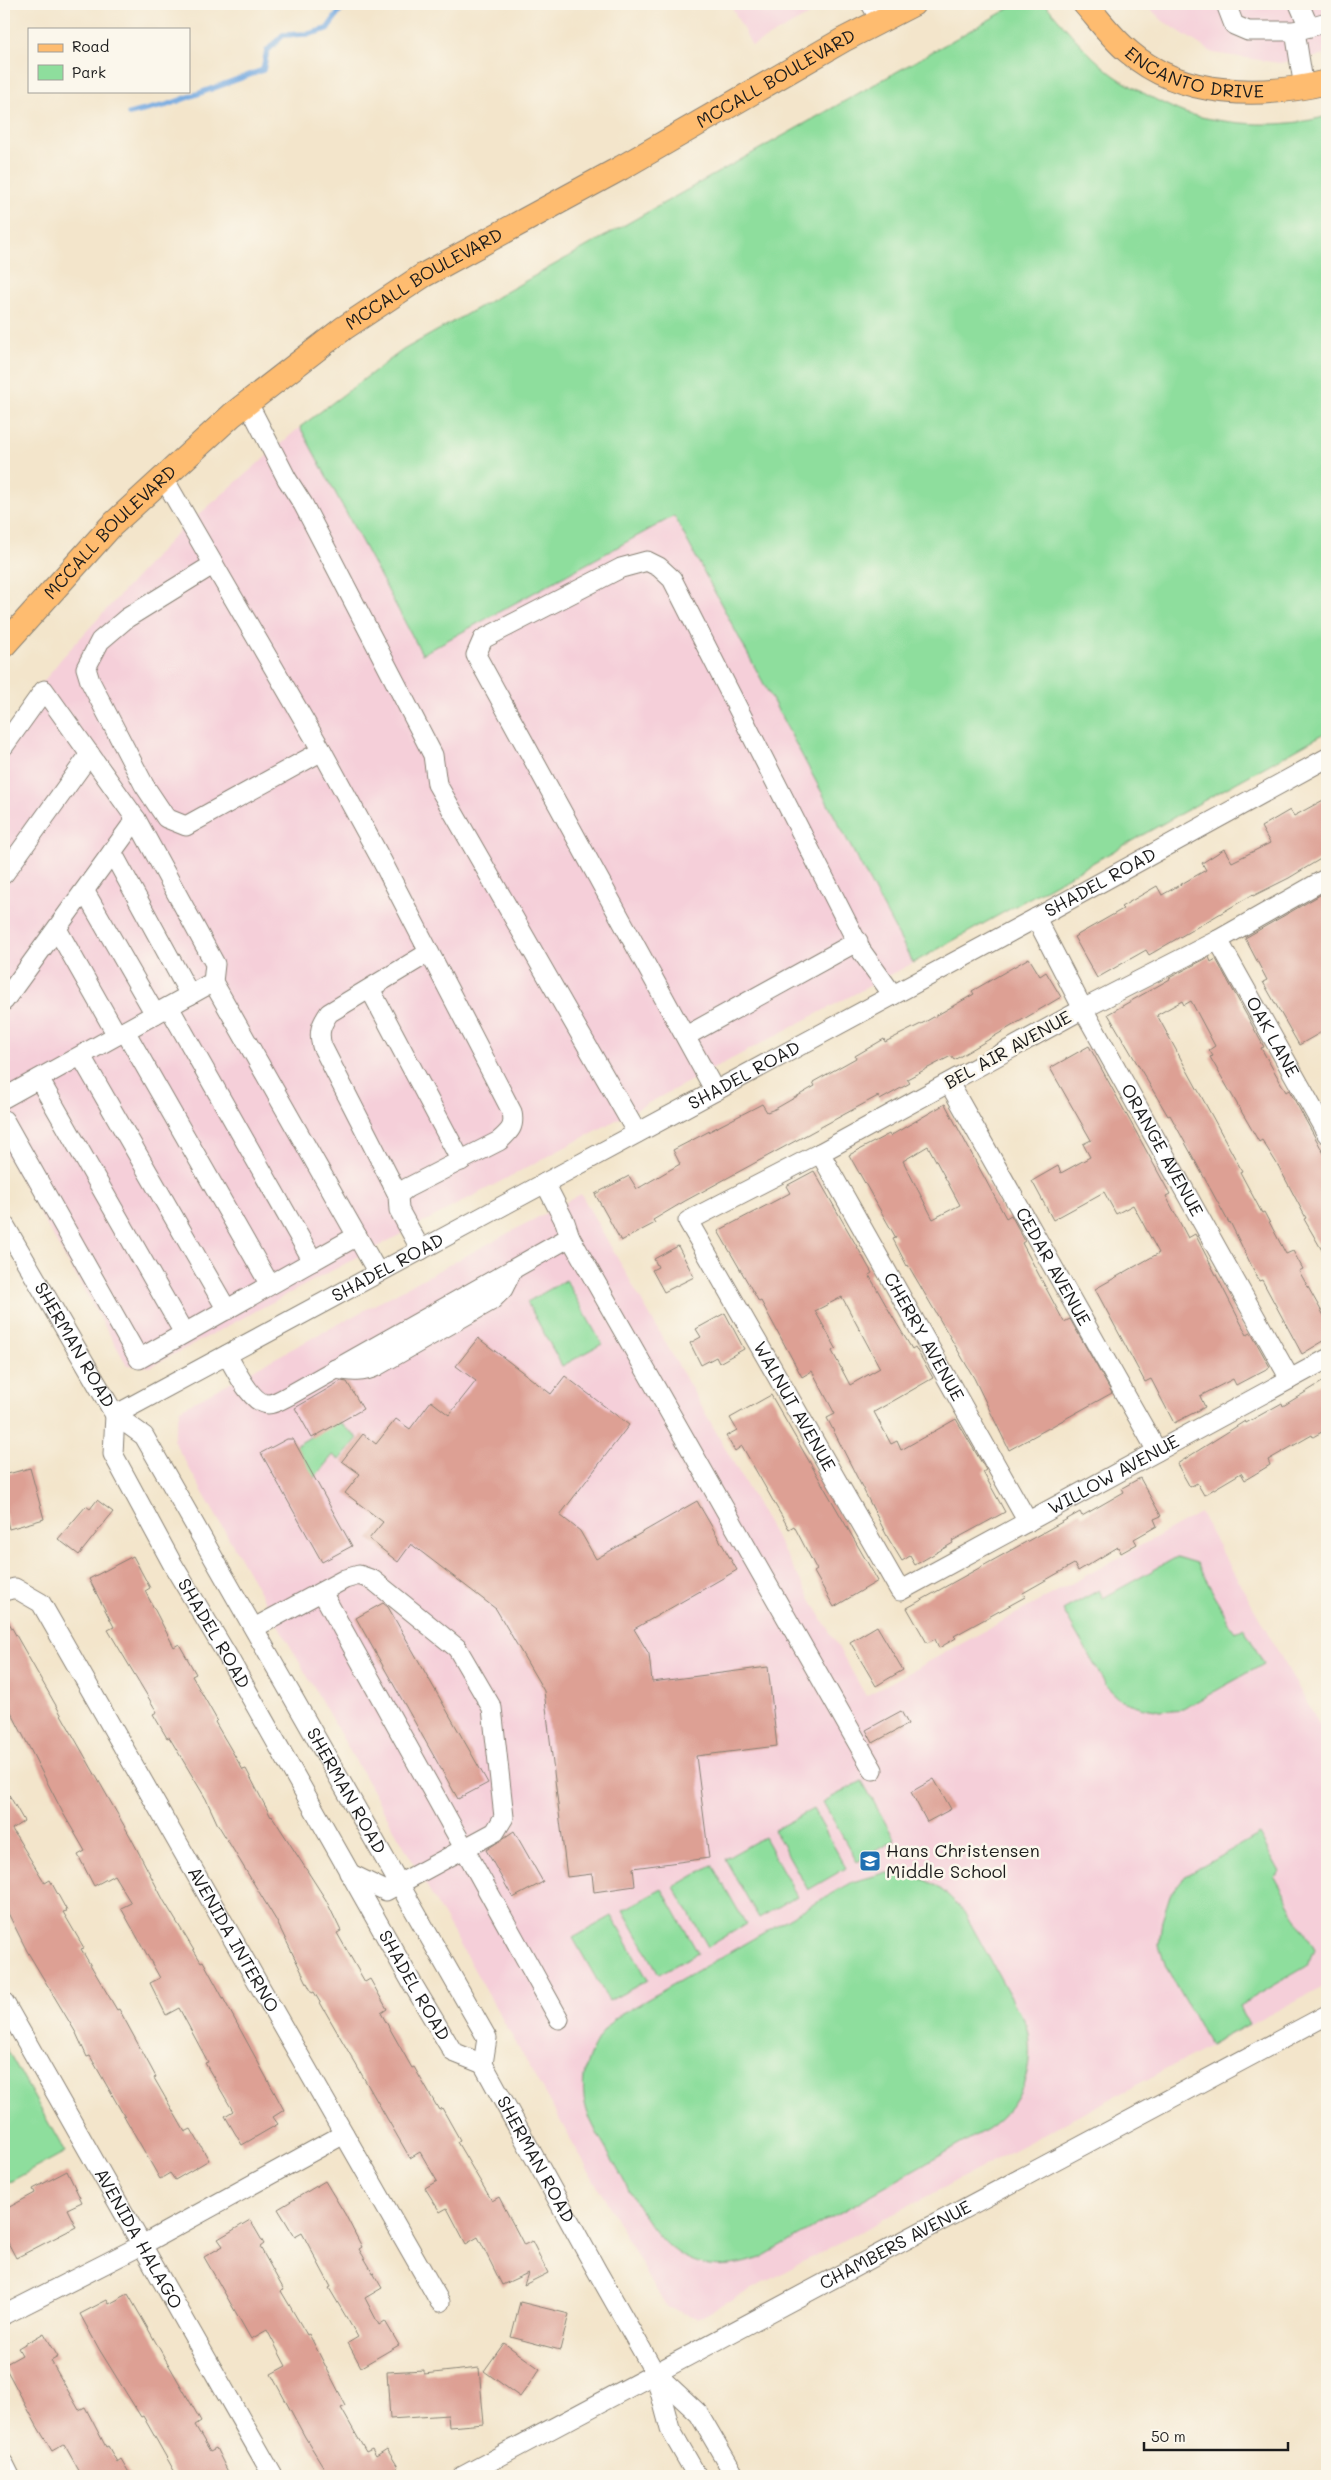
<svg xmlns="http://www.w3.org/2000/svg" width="1331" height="2480" font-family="Mali,sans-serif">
	<rect width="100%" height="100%" fill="#fbf7ec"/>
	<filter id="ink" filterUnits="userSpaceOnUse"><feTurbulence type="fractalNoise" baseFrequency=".02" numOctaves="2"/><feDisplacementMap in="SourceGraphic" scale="10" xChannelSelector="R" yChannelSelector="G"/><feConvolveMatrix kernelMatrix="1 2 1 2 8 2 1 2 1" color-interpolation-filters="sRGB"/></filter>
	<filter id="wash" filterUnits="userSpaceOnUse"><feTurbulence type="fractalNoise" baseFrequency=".0096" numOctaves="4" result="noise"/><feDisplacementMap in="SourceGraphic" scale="20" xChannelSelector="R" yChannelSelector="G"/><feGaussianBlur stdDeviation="1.12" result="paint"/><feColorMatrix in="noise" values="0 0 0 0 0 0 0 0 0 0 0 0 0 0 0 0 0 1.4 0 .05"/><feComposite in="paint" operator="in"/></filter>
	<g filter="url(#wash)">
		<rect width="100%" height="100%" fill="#f3e5cb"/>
		<g fill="#f5cfd9">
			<polygon points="730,4 729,4 829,4 752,46"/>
			<polygon points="1145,4 1327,4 1327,55 1279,63 1213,53 1163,21"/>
			<polygon points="300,427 422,654 674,516 913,963 150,1367 127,1365 4,1151 4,733 61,659 173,537"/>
			<polygon points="581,1194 866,1696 1200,1513 1327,1738 1327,1984 697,2318 666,2307 173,1440 180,1409"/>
		</g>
		<g fill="#8ede9d" stroke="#557d5c">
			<path d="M1017 4H1045C1066 28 1086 53 1111 73 1123 83 1173 110 1188 114 1232 125 1283 129 1327 116V732L913 963 674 516 422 654 300 427 403 350Z"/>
			<polygon points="566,1280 602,1344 562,1366 527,1302"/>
			<polygon points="337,1421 358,1438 340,1460 333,1455 310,1483 290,1449"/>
			<polygon points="1177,1557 1197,1563 1235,1633 1244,1628 1264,1664 1183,1709 1161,1711 1144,1708 1122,1701 1107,1687 1063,1610 1099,1590 1103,1598"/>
			<polygon points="862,1781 895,1840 857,1862 823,1802"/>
			<polygon points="813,1809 846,1868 808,1890 774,1830"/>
			<polygon points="1259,1834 1280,1872 1274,1877 1314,1949 1307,1966 1239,2006 1249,2024 1210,2045 1166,1967 1159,1946 1162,1920 1170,1895 1184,1877"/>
			<polygon points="764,1837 797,1896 759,1918 725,1859"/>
			<polygon points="712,1865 746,1924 708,1947 674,1887"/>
			<path d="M884 1873C922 1874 939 1883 964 1912L1026 2025C1037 2067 1021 2106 987 2129L760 2258C680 2286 652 2233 619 2172 609 2154 598 2137 590 2119 574 2082 589 2044 615 2018L850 1883Z"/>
			<polygon points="662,1889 698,1953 659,1974 623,1910"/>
			<polygon points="612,1916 648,1980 609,2001 573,1938"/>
			<polygon points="4,2044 65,2152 4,2185"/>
		</g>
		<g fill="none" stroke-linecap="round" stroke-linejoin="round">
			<polyline stroke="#72a8e0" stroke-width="5.5" points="129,114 167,105 263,70 267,51 283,35 309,34 327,29 345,4"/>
		</g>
		<g id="blocks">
			<g fill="#dda094" fill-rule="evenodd">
				<polygon points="1327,798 1327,855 1289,878 1253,896 1252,895 1149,955 1146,950 1097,978 1074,937 1123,909 1121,907 1157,886 1162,895 1206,870 1202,863 1224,849 1232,862 1270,843 1261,827 1290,810 1294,816"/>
				<polygon points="1327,891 1327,1029 1299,1045 1263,982 1267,980 1245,938"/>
				<polygon points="1209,957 1211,962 1216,959 1264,1047 1261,1048 1286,1092 1289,1090 1327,1159 1327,1259 1304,1219 1306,1218 1279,1167 1262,1140 1259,1142 1210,1057 1213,1056 1209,1050 1215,1046 1191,1001 1184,1005 1182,1001 1157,1015 1242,1171 1240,1172 1262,1213 1264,1212 1286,1254 1293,1251 1303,1269 1299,1271 1327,1321 1327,1339 1302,1354 1262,1280 1259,1281 1230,1222 1229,1223 1170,1115 1168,1116 1108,1014 1170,979 1169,978"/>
				<polygon points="1029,958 1040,976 1046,972 1061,997 954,1060 951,1056 907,1079 910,1083 880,1100 878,1096 685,1201 653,1220 655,1223 621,1241 595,1194 629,1176 637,1189 680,1164 673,1150 762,1104 767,1112 775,1109 815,1086 813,1082 856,1058 855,1056 884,1039 885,1042 925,1022 974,994 972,991"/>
				<polygon points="1089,1046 1170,1194 1166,1196 1188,1238 1195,1234 1247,1335 1251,1333 1270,1367 1236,1385 1233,1379 1200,1396 1205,1407 1174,1423 1151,1379 1145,1382 1095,1289 1159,1253 1133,1205 1116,1214 1104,1192 1053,1220 1032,1181 1058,1166 1061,1173 1090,1157 1083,1144 1091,1140 1050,1068"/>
				<path d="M945 1104 1006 1218 1011 1215 1025 1241 1022 1243 1064 1322 1070 1319 1112 1393 1009 1450 974 1378 908 1265 907 1266 893 1239 896 1238 849 1155 889 1134 890 1136ZM928 1146 960 1205 933 1219 903 1161Z"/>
				<path d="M814 1171 872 1273 869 1275 891 1314 912 1349 915 1347 933 1378 874 1412 891 1444 897 1441 901 1450 956 1419 986 1470 983 1472 1005 1512 952 1541 953 1543 915 1565 910 1556 902 1561 888 1538 827 1418 835 1414 812 1371 802 1377 761 1301 759 1302 718 1231 790 1193 786 1186ZM842 1297 880 1368 850 1385 832 1351 836 1348 815 1311Z"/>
				<polygon points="678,1246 694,1277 664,1292 652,1270 658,1267 654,1259"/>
				<polygon points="725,1313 744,1349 719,1363 716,1357 701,1365 690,1343 701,1337 696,1329"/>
				<polygon points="478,1338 551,1394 565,1376 629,1425 560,1515 580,1531 596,1559 697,1501 737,1570 634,1629 649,1654 652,1682 768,1667 777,1746 696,1756 709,1858 633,1868 635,1886 594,1892 592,1874 567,1877 544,1691 496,1609 411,1544 398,1562 369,1539 383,1522 345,1493 360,1474 342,1461 363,1434 376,1444 396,1419 410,1429 431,1401 449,1415 476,1381 456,1366"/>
				<polygon points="1327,1379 1327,1429 1313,1437 1312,1435 1268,1460 1270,1465 1245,1480 1241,1473 1204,1495 1197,1483 1190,1487 1177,1464 1245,1421 1246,1423 1282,1403 1283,1406"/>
				<polygon points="341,1381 347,1382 363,1409 312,1438 295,1408"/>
				<polygon points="771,1395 878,1581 834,1607 814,1572 817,1570 794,1526 789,1529 742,1446 735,1451 726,1436 737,1430 730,1418"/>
				<polygon points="287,1439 293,1439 352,1546 322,1562 261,1453"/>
				<polygon points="30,1468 44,1519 9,1529 4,1509 4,1475"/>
				<polygon points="1140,1478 1161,1516 1154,1519 1157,1526 1134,1539 1137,1544 1121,1553 1118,1547 1078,1571 1074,1564 1023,1593 1025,1597 954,1636 956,1638 939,1648 935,1639 927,1643 907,1608 1080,1512 1082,1516 1124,1492 1122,1488"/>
				<polygon points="97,1500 113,1512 79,1555 58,1539 86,1506 90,1509"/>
				<polygon points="133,1556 150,1588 145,1591 174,1647 179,1644 196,1674 192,1676 217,1720 215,1722 243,1770 246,1769 271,1817 272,1816 326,1900 341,1931 337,1933 365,1982 370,1979 387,2009 381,2013 412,2068 414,2067 439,2110 442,2108 460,2140 457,2142 492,2201 499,2197 524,2245 532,2241 548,2273 524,2285 528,2273 502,2285 478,2237 466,2244 447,2208 440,2212 425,2188 437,2181 420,2152 410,2158 314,1992 312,1993 276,1920 217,1823 206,1799 169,1737 167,1738 153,1714 157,1712 108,1630 114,1627 89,1579"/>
				<polygon points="383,1603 388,1607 488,1783 458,1799 356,1618"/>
				<polygon points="4,1614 130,1836 164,1901 201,1962 203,1961 284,2110 273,2117 278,2124 242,2145 225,2116 233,2111 205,2063 208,2062 179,2008 166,2015 150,1983 160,1978 121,1908 131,1903 114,1875 94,1886 78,1855 85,1851 63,1813 9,1708 4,1711"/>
				<polygon points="877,1626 903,1670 876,1686 850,1642"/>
				<polygon points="901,1711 908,1724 873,1743 866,1730"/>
				<polygon points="934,1779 951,1809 927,1822 911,1792"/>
				<polygon points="4,1786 24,1821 12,1829 45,1883 50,1880 67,1911 63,1912 84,1948 81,1949 117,2010 119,2009 156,2077 154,2078 185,2132 191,2129 209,2160 175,2180 170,2173 160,2179 90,2056 87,2057 76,2033 27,1951 4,1905"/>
				<polygon points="514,1831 543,1882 513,1898 486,1850"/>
				<polygon points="67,2171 82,2202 67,2209 76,2227 16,2258 4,2235 4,2210 35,2193 33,2189"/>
				<polygon points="325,2181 345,2214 362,2247 359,2249 382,2288 365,2298 379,2325 385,2321 399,2345 361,2367 348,2343 358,2337 329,2288 331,2287 302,2233 295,2237 278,2209"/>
				<polygon points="250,2220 264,2244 260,2247 284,2290 281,2291 307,2335 309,2334 346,2406 341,2408 366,2452 372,2449 376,2456 387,2449 398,2467 382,2476 329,2476 305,2437 271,2374 286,2366 267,2330 251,2339 204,2257 223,2246 218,2239"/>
				<polygon points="128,2294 201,2421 195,2425 210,2451 216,2448 230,2476 177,2476 143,2416 141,2417 99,2349 80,2314 107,2300 109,2304"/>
				<polygon points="520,2302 569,2314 560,2350 511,2337"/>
				<polygon points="44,2333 58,2357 51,2361 79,2410 85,2407 106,2447 108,2446 117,2462 121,2459 131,2476 82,2476 64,2444 52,2451 37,2426 4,2365 22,2355 18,2348"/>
				<polygon points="504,2343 540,2369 520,2397 484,2371"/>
				<polygon points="479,2368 484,2424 449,2427 448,2415 390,2419 387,2372 424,2370 424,2374"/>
			</g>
		</g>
	</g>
	<g filter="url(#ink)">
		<use href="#blocks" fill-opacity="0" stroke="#888074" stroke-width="1"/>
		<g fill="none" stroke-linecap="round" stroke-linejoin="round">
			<g stroke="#888074" stroke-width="21">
				<g id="minor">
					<polyline points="871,4 881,21"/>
					<polyline points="1226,4 1234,25 1248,31 1295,31"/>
					<polyline points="1299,4 1309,27"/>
					<polyline points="1304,88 1295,31 1327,22"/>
					<polyline points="248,403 287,479 303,504 433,755 437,784 637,1133"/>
					<polyline points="163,477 322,751 186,826 166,818 144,785 90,681 86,668 100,641 127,618 214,564"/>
					<polyline points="4,746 44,690 136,819 215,964 213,982"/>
					<path d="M322 751 382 861 512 1112C515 1127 510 1131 499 1141L407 1188 398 1195 399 1210 421 1250"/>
					<polyline points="112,852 190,995"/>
					<polyline points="4,874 90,754"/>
					<path id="s1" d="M1327 878 1218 940 1083 1009 820 1153 688 1221 900 1591 1327 1359"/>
					<polyline points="85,892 155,1014"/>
					<path id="s2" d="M1036 918 1083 1009 1290 1379"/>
					<polyline points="57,929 117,1035"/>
					<path id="s3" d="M1218 940 1327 1134"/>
					<polyline points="370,989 461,1161"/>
					<polyline points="4,1001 136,819"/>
					<polyline points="169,1007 313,1261"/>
					<polyline points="125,1031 270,1285"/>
					<polyline points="686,1036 858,941"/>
					<polyline points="81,1056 227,1310"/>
					<polyline points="39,1079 184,1333"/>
					<path id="s4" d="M949 1083 1157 1451"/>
					<polyline points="715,1091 476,655 483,639 621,568 647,561 659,567 672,579 862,952 893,995"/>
					<polyline points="4,1098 213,982 378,1273"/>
					<polyline points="4,1120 139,1359 357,1236"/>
					<path id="s5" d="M820 1153 1028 1522"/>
					<path d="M398 1195 322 1046C318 1032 321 1025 329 1013L428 953"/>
					<path id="s6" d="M4 1224 115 1415 144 1436 487 2038 483 2064 597 2271 655 2373 670 2429 697 2476"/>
					<polyline points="570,1237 873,1770"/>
					<path d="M227 1355C235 1368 251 1404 268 1404 275 1404 284 1398 290 1395L570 1237 565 1222 545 1183"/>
					<path d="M335 1369C351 1372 363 1373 377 1366L491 1301 503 1289 512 1271"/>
					<path id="s7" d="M115 1415 1036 918 1327 758"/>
					<path id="s8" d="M115 1415 113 1454 173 1565 227 1655 412 1983 453 2052 483 2064"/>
					<path id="s9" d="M4 1591 15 1588 41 1603 440 2302"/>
					<polyline points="322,1592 559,2019"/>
					<polyline points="254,1628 345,1579 359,1575 373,1580 457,1648 492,1708 504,1817 495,1832 386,1891 349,1873"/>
					<path id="s10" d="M4 2002 273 2476"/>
					<polyline points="4,2315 142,2245 344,2134"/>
					<polyline points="655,2373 699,2414 735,2476"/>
					<polyline points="4,2464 10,2476"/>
					<path id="s11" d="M463 2476 1327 2015"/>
				</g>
			</g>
			<g stroke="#888074" stroke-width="26">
				<g id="major">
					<path id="s12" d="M1085 4C1099 20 1112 38 1129 52 1182 98 1263 98 1327 82"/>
					<path id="s13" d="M4 645 111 526 232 415 344 328 424 275 621 168 843 40 913 4"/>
				</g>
			</g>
			<use href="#minor" stroke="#fff" stroke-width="19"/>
			<use href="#major" stroke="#febc70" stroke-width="24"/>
		</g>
	</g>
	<defs>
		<g id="school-square" transform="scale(1.125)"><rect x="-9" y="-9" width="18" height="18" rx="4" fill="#1f6fb2" stroke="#fbf7ec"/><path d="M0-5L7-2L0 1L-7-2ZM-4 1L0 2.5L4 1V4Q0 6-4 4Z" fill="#fff"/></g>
	</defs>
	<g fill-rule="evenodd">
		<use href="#school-square" x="870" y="1861"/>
	</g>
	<g text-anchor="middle" stroke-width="5" stroke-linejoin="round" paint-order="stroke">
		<g font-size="18" fill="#1c1c1c" stroke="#fbf7ec">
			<text dy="6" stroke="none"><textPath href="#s12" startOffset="136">ENCANTO DRIVE</textPath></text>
			<text dy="6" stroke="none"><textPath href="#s13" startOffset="965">MCCALL BOULEVARD</textPath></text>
			<text dy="6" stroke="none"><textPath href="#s13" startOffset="560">MCCALL BOULEVARD</textPath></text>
			<text dy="6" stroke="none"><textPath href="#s13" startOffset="155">MCCALL BOULEVARD</textPath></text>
			<text dy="6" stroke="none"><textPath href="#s7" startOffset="1120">SHADEL ROAD</textPath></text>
			<text dy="6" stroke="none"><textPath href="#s3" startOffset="111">OAK LANE</textPath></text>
			<text transform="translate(1008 1050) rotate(-29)" y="6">BEL AIR AVENUE</text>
			<text dy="6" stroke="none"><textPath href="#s7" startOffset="715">SHADEL ROAD</textPath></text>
			<text dy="6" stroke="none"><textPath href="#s2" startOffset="264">ORANGE AVENUE</textPath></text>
			<text dy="6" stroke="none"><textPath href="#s4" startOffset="211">CEDAR AVENUE</textPath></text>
			<text dy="6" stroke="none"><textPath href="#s7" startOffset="310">SHADEL ROAD</textPath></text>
			<text dy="6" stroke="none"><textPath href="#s5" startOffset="211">CHERRY AVENUE</textPath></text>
			<text dy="6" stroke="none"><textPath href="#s6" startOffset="140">SHERMAN ROAD</textPath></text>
			<text dy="6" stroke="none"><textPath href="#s1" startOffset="939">WALNUT AVENUE</textPath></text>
			<text dy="6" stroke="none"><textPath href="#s1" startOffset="1395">WILLOW AVENUE</textPath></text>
			<text dy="6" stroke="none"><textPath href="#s8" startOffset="245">SHADEL ROAD</textPath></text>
			<text dy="6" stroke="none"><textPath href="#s6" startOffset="665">SHERMAN ROAD</textPath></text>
			<text dy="6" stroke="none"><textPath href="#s9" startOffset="429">AVENIDA INTERNO</textPath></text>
			<text dy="6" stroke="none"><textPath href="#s8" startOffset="650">SHADEL ROAD</textPath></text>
			<text dy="6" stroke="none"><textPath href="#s6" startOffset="1085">SHERMAN ROAD</textPath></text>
			<text dy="6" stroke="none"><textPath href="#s10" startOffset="272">AVENIDA HALAGO</textPath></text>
			<text dy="6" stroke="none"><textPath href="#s11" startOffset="490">CHAMBERS AVENUE</textPath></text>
		</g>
		<g font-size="18" fill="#1c1c1c" stroke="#fbf7ec" text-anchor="start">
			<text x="886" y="1857">Hans Christensen<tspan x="886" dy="21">Middle School</tspan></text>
		</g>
	</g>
	<rect width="1331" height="2480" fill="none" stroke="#fbf7ec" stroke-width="20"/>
	<rect x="28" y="28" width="162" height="65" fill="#fbf7ec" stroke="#a29f99"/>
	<rect x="38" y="44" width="25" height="8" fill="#febc70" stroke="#a29f99"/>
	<text x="72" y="52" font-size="15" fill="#1c1c1c">Road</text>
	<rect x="38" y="65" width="25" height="15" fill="#8ede9d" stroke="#a29f99"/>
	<text x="72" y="78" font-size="15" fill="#1c1c1c">Park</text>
	<path d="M1144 2442v8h144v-8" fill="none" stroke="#1c1c1c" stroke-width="2.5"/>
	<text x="1151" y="2442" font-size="15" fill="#1c1c1c" stroke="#fbf7ec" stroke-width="4" paint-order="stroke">50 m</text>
</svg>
